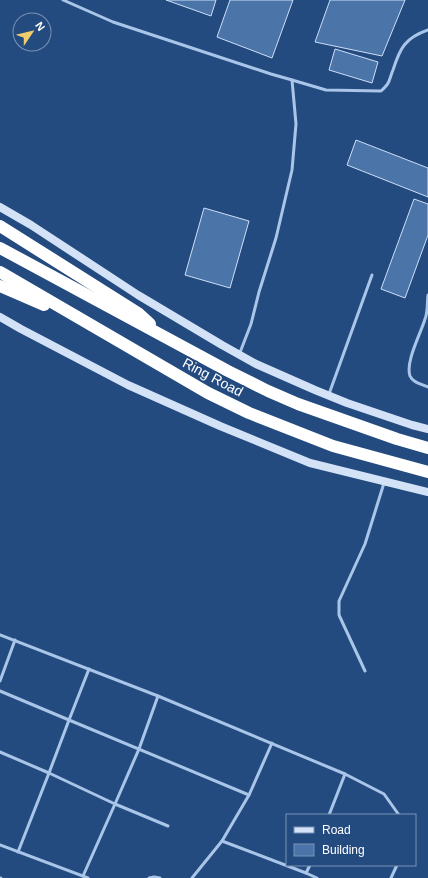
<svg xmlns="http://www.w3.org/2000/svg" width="428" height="878" font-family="Arial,sans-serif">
	<rect width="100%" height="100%" fill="#234b80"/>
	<g fill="#4b75a9" stroke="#cddff6">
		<polygon points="166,0 216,0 211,16"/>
		<polygon points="230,0 293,0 272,58 217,37"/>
		<polygon points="330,0 405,0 382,56 315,42"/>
		<polygon points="335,49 378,62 372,83 329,70"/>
		<polygon points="356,140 428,168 428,197 347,165"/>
		<polygon points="414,199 428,204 428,235 405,298 381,289"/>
		<polygon points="204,208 249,221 230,288 185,275"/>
	</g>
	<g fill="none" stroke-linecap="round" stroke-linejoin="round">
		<g stroke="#a9c5e7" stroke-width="3">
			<path d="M63 0 113 22 271 74 292 80 326 90 381 91C391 82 388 82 393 70 400 48 405 38 428 30"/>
			<path d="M428 295C427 302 428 312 425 319 421 333 405 362 410 376 413 383 422 384 428 387"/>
			<polyline points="239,355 251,324 259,292 276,238 292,170 296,124 292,80"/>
			<polyline points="329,394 372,275"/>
			<polyline points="0,635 158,696 345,774 384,794 399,815"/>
			<polyline points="89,669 69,720 249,795 222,841 192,878"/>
			<polyline points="365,671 339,615 339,601 365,544 384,483"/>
			<polyline points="0,681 15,640"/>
			<polyline points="0,691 69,720 49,773 115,804 168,826"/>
			<polyline points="0,752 49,773 18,852"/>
			<polyline points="249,795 272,743"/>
			<polyline points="329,815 345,774"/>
			<polyline points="222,841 306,873 310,865"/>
			<polyline points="0,845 88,878"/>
			<polyline points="306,873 317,878"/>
			<polyline points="83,876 115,804 139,749 158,696"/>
			<polyline points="0,878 1,878"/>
			<polyline points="149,878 154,877 160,878"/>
			<polyline points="391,878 397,865"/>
		</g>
		<g stroke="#d3e2f6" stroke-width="8">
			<polyline points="0,207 31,225 138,295 222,345 256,364 315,390 347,403 412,425 428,429"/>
			<polyline points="0,317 21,329 128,385 220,426 310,463 428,492"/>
		</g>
		<g stroke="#fff" stroke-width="12">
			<polyline points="0,226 138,313 150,324"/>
			<polyline points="0,248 228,371 268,391 298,404 397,439 428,448"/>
			<polyline points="0,272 208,393 249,413 333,446 428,472"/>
			<polyline points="0,286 44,305"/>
		</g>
	</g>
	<g text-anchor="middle" stroke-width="3.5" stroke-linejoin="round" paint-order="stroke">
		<g font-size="14" fill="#fff" stroke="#234b80">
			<text transform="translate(213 377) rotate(28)" y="5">Ring Road</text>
		</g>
	</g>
	<rect x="286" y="814" width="130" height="52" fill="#234b80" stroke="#7b93b3"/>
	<rect x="294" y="827" width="20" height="6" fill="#d3e2f6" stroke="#7b93b3"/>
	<text x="322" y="834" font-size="12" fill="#ffffff">Road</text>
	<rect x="294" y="844" width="20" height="12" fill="#4b75a9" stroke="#7b93b3"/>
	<text x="322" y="854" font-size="12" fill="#ffffff">Building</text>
	<g transform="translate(32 32) rotate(55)"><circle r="19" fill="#234b80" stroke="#7b93b3"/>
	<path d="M0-3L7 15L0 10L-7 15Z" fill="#f2cc6c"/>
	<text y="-6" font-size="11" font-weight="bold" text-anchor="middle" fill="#ffffff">N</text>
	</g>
</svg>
